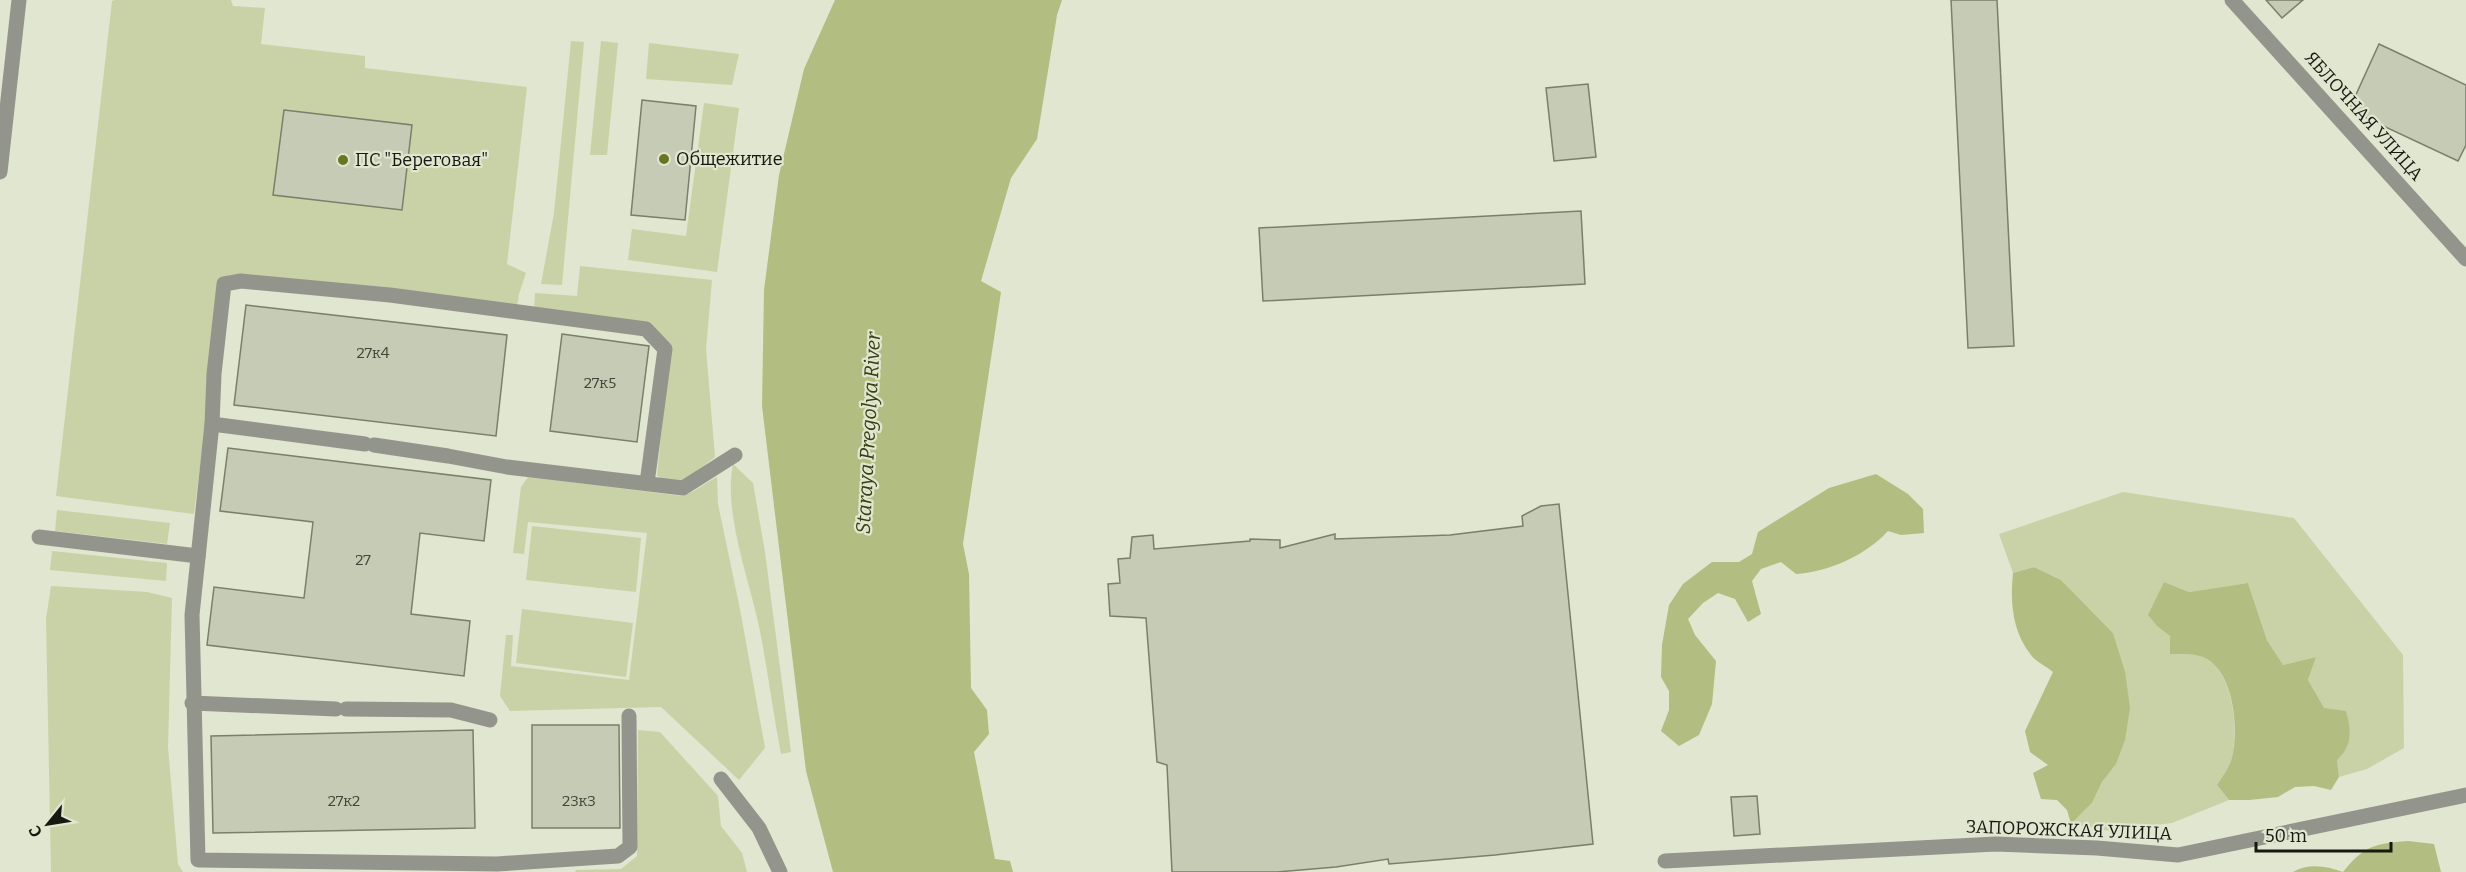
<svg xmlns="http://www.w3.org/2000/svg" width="2466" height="872" font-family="Bitter,serif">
	<rect width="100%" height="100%" fill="#e0e6cf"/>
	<g fill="#c9d2a6">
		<polygon points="115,0 231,0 233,6 265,8 261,44 365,56 365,68 527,87 507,264 526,273 519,294 517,307 386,287 230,275 217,283 208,406 194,514 56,496 112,1"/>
		<polygon points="571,41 584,42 562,285 541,284 554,213"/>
		<polygon points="601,41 618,43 607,155 590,155"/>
		<polygon points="649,43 739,54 732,85 646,79"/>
		<polygon points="704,103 739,108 717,272 628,260 632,229 686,236"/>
		<polygon points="580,266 712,280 706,349 715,457 681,483 662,480 657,475 670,347 652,325 534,310 535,293 577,296"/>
		<path d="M733 464 753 483 765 552 791 752 781 754C773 713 768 672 760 631 750 581 723 513 733 464Z"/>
		<path d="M528 477 682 496C696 492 704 483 717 477L718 504 740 609 765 748 739 780 661 707 510 711 500 696 506 635H513L511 666 629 680 647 533 528 522 524 554 513 553 521 487Z"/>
		<path d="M2123 492 2294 518 2403 655 2404 748 2367 769 2339 777C2335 741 2327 712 2308 680L2316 657 2283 665 2267 640 2248 583 2189 592 2164 582 2157 599 2158 627 2170 636V654C2182 654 2196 653 2207 659 2234 674 2238 730 2232 757 2230 767 2222 777 2217 785L2229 800 2172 823 2109 831 2071 824 2092 803 2102 782 2116 764 2125 671 2113 633 2061 580 2034 567 2013 573 1999 534Z"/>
		<polygon points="57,510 170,523 167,544 55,531"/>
		<polygon points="532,526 641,538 636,592 526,580"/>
		<polygon points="52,551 167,563 166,581 50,570"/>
		<polygon points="51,586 147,592 172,598 168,747 178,864 183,872 51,872 46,619"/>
		<polygon points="522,609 633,623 626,677 516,663"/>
		<polygon points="638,730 660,732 718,796 721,826 742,853 747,872 575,872 576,870 621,869 637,856"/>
	</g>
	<g fill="#b2bd82">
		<polygon points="835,0 1062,0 1057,15 1037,139 1011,178 981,281 1001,292 963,544 969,574 971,688 987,710 989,734 974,752 995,859 1010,861 1013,872 833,872 806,771 762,406 764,290 779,175 804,69"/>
		<path d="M1876 474 1908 494 1923 509 1924 533 1901 535 1888 531C1866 555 1829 572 1796 574L1781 562 1761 569 1752 581 1761 614 1748 622 1735 599 1718 593 1703 603 1688 619 1695 635 1716 661 1712 704 1699 735 1679 746 1661 731 1669 710V691L1661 677 1662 645 1669 605 1683 584 1712 562H1739L1752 554 1758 532 1829 488Z"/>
		<path d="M2034 567 2061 580 2113 633 2125 671 2130 708 2125 740 2116 764 2102 782 2092 803 2071 824 2067 810 2057 800 2041 799 2033 773 2048 765 2030 752 2025 731 2053 672C2046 666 2036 662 2031 655 2012 631 2010 602 2013 573Z"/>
		<path d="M2164 582 2189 592 2248 583 2267 640 2283 665 2316 657 2308 680 2324 708 2346 711C2351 730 2353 745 2337 760L2339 777 2331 790 2314 786 2295 787 2278 797 2249 800H2229L2217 785C2222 777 2230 767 2232 757 2239 730 2234 674 2207 659 2196 653 2182 654 2170 654V636L2158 627 2148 615Z"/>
		<path d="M2408 841 2434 844 2441 872H2293C2309 863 2326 866 2343 872 2365 845 2374 844 2408 841Z"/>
	</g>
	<g fill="#c6cbb5" stroke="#7a7f6b" stroke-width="1.5">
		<polygon points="1951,0 1997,0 2014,346 1968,348"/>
		<polygon points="2266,0 2303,0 2282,18"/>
		<polygon points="2379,44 2466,85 2466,145 2458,161 2349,110"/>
		<polygon points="1588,84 1596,157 1554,161 1546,88"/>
		<polygon points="642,100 696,106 685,220 631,215"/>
		<polygon points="284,110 412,125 402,210 273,195"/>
		<polygon points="1581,211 1585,284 1263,301 1259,228"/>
		<polygon points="246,305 507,335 496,436 234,405"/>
		<polygon points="562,334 649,346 637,442 550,431"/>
		<polygon points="228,448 491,480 484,541 420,533 411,614 470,621 464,676 207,645 214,587 304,598 313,522 220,511"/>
		<polygon points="1559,504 1593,844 1495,855 1389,864 1388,859 1336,867 1277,872 1172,872 1167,765 1157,762 1146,618 1110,616 1108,584 1120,583 1118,559 1130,558 1132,537 1153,535 1154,549 1250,541 1250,539 1280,540 1280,548 1335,534 1335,539 1450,535 1523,526 1522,516 1541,506"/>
		<polygon points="532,725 619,725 620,828 532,828"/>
		<polygon points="473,730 475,828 213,833 211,736"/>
		<polygon points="1757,796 1760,834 1734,836 1731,797"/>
	</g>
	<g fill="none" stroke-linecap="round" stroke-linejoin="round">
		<g stroke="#93958c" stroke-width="15">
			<polyline points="2232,0 2466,259"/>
			<polyline points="0,172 19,0"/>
			<polyline points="212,424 192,615 198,860 497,864 618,856 630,847 629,716"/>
			<polyline points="365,444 212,424 214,374 224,284 241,281 390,295 646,329 665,349 647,483"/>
			<polyline points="374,445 448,456 507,467 683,488 735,455"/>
			<polyline points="39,537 198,556"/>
			<polyline points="192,703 336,709"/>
			<polyline points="346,709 451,710 490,720"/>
			<polyline points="721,779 759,828 780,872"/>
			<polyline points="1665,861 1996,844 2097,848 2178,855 2466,795"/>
		</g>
	</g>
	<g fill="#697520" stroke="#e0e6cf" stroke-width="2">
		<circle cx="664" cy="159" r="6"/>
		<circle cx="343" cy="160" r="6"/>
	</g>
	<g text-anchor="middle" stroke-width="4.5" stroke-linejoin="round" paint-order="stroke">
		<g font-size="15" fill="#43453a">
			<text x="373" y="358">27к4</text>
			<text x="600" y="388">27к5</text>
			<text x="363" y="565">27</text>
			<text x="344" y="806">27к2</text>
			<text x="579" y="806">23к3</text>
		</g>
		<g font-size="18" fill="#171811" stroke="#e0e6cf">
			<text transform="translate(2364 116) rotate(48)" y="6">ЯБЛОЧНАЯ УЛИЦА</text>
			<text transform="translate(2069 830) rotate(2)" y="6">ЗАПОРОЖСКАЯ УЛИЦА</text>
		</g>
		<g font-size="18" fill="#171811" stroke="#e0e6cf" text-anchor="start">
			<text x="676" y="165">Общежитие</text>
			<text x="355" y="166">ПС "Береговая"</text>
		</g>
		<g font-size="20" font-style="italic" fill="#383e11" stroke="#e0e6cf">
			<text transform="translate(868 433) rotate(-87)" y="7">Staraya Pregolya River</text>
		</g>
	</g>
	<g transform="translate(48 824) rotate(240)" stroke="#e0e6cf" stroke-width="4.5" paint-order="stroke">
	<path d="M0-4.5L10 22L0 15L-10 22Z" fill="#171811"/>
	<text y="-9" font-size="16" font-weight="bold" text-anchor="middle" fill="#171811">С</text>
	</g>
	<path d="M2256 842v9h135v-9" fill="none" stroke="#171811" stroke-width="3"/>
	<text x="2265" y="842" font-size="18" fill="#171811" stroke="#e0e6cf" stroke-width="4.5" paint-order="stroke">50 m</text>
</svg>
